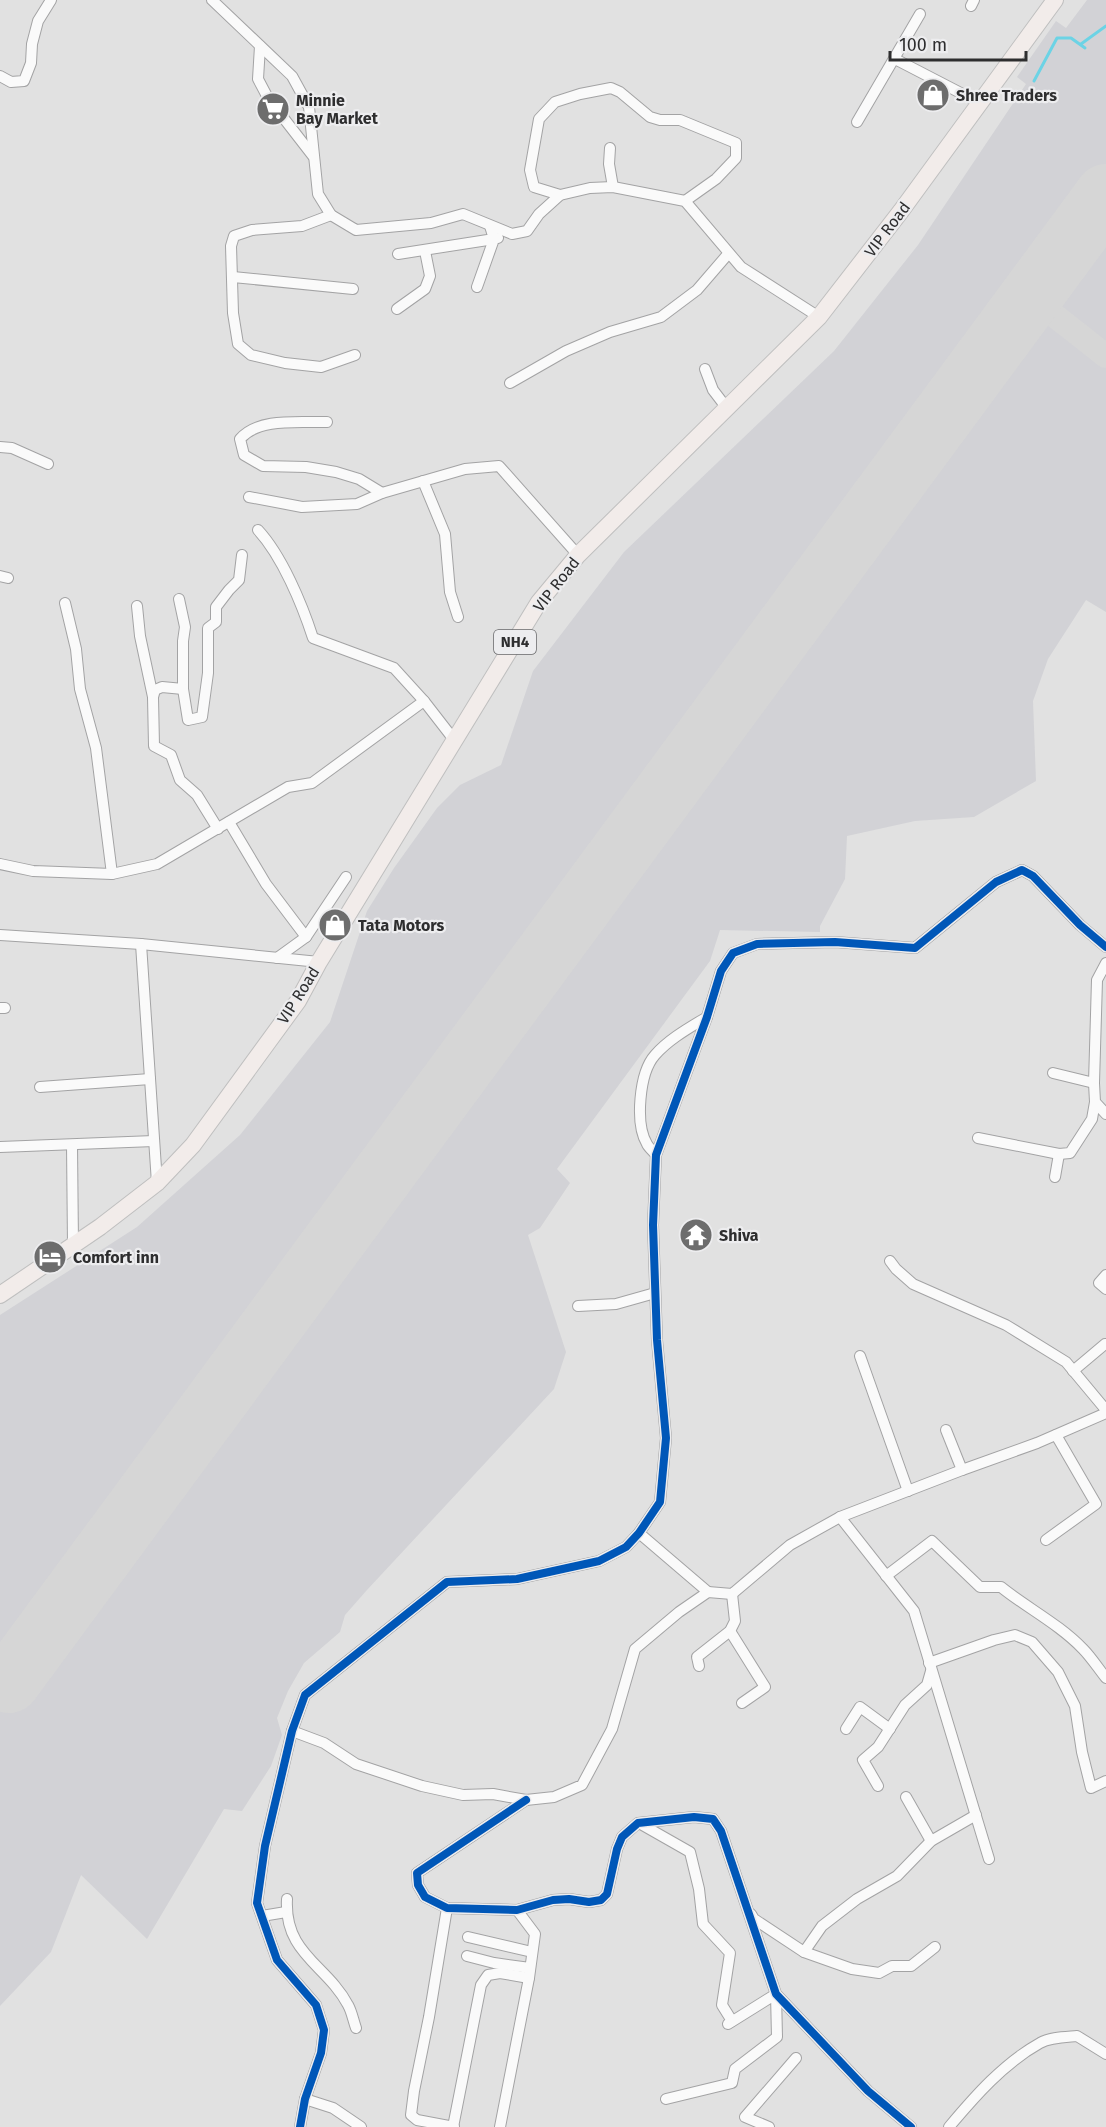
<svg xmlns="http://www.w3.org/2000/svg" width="1106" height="2127" font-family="'Fira Sans',sans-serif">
	<rect width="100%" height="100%" fill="#e1e1e1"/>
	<polygon fill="#d2d2d6" points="1087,0 1106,0 1106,612 1086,600 1048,659 1033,701 1036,781 974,817 915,821 847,836 845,879 820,926 820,932 720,930 710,961 557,1169 570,1183 540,1228 528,1235 566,1352 554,1389 367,1590 345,1615 340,1632 304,1663 288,1691 277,1718 282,1735 271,1766 242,1811 224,1809 147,1939 81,1875 51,1952 0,2006 0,1315 137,1227 240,1135 330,1022 367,911 394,868 437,808 460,785 501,765 533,671 624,552 834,351 918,245 1026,84 1017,77 1056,21 1066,28"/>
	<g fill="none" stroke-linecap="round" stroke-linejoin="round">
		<g stroke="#6cd3e5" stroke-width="3">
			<polyline points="1081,44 1106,26"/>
			<polyline points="1034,81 1057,38 1071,38 1085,48"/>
		</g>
		<polyline stroke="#d6d6d6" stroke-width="24" points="1031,297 1106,356"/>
		<polyline stroke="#d6d6d6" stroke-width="62" points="9,1682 1106,195"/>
		<g stroke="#a3a3a4" stroke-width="12">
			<g id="minor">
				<polyline points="212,0 292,76 309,107 318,194 331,215 356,230 431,223 463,214 512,234 527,231 539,214 560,195 590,188 613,187 685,201 741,267 819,317"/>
				<polyline points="971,6 974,0"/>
				<polyline points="260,46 258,79 268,98 313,156"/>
				<polyline points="895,59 980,103"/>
				<polyline points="0,76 11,82 24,81 31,63 32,44 38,21 51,0"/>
				<polyline points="857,122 920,14"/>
				<polyline points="610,148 609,164 613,187"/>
				<polyline points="560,195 534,187 530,170 539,119 555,102 580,94 611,88 620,92 650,117 660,120 680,120 736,143 736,158 716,179 685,201"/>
				<polyline points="331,215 302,226 252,230 234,236 231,246 233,313 238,344 251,355 285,363 321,367 355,355"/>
				<polyline points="398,254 494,239 490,226"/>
				<polyline points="233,277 353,289"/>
				<polyline points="477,287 494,239 498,238"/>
				<polyline points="397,309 425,289 430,276 425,251"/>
				<polyline points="705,369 713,390 726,407"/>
				<polyline points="510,383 566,351 610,332 661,317 697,290 728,254"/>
				<path d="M327 422C300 423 259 417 240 439L244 455 263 466 306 467 336 472 359 479 382 493"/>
				<polyline points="0,447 12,448 48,464"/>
				<polyline points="423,481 445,534 450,592 458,617"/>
				<polyline points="249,497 302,507 357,504 382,493 465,469 499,466 578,555"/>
				<path d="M258 530C282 556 302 604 313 638L394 668 424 701 455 741"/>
				<polyline points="0,576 8,578"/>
				<polyline points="179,599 185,627 183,641 183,689 188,720 202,717 208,673 208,628 216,622 216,607 229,590 239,580 242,555"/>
				<polyline points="65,603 76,649 80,689 96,748 112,874"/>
				<polyline points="137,606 140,636 153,697 154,746 171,755 180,780 197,795 218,829"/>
				<polyline points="153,697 155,690 162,687 183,689"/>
				<polyline points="229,822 266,884 306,937"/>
				<polyline points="0,864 33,871 112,874 157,864 288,787 312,783 424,701"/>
				<polyline points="0,935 141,944 319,962"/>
				<polyline points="141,944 157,1183"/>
				<polyline points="277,958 306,937 346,877"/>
				<polyline points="1106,963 1097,980 1094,1083 1095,1102 1106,1114"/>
				<polyline points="0,1008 5,1008"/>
				<polyline points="1053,1073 1094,1083"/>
				<polyline points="40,1087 150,1079"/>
				<polyline points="978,1138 1059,1154 1070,1153 1092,1119 1095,1102"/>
				<polyline points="72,1145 73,1245"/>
				<polyline points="0,1147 154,1141"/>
				<path d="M656 1155C654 1152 649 1148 647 1144 635 1124 639 1073 655 1055 669 1039 689 1028 707 1017"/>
				<polyline points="1055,1177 1059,1154"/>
				<polyline points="890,1261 896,1269 913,1284 1006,1325 1066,1362 1106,1410"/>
				<polyline points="1106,1275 1099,1283 1106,1289"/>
				<polyline points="578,1306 616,1304 655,1293"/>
				<polyline points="860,1356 908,1491"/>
				<polyline points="1073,1371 1105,1344"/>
				<polyline points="946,1430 962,1470"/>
				<polyline points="840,1517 914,1611 989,1859"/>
				<polyline points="639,1533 708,1592"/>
				<polyline points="1046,1540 1096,1504 1056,1435"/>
				<path d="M886 1576 932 1541 980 1587H1001C1027 1608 1059 1624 1083 1649 1091 1657 1098 1668 1106 1678"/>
				<polyline points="730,1631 765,1687 742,1703"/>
				<polyline points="929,1663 994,1640 1015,1635 1032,1642 1058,1672 1075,1706 1082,1752 1091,1788 1106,1781"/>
				<polyline points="699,1666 697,1657 730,1631 735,1621 732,1594"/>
				<polyline points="846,1729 860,1707 890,1729"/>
				<polyline points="292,1731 324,1743 356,1764 422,1786 463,1795 493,1794 526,1800 554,1797 582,1785 612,1729 635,1649 679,1612 708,1592 732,1594 790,1545 840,1517 962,1470 1037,1443 1106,1413"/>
				<polyline points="878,1786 863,1760 878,1747 905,1705 927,1685 931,1671"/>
				<polyline points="906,1797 931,1841"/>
				<polyline points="526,1800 417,1873 418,1885 425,1897 447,1908 517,1910 553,1900 569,1899 589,1902 601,1900 607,1894 617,1849 622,1837 638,1823 694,1817 713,1819 721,1831 776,1994 868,2091 911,2127"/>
				<polyline points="639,1823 690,1852 699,1889 703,1924 730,1953 722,2005 732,2021"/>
				<path d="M287 1899C284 1954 327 1965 348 2005 352 2012 353 2020 356 2028"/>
				<polyline points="447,1908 429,2017 414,2091 411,2115 417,2120 454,2127"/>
				<polyline points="751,1914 754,1919 804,1952 852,1969 879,1973 892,1966 911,1966 935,1947"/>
				<polyline points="262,1916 286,1912"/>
				<polyline points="468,1937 532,1952"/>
				<polyline points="804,1952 822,1926 857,1899 897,1876 931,1841 976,1815"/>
				<polyline points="467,1956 494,1963 530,1968"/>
				<polyline points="305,2099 333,2108 361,2127"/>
				<polyline points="666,2099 732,2083 735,2069 777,2037 776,1994 728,2024"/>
				<polyline points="300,2127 305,2099 321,2053 324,2030 316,2005 277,1960 257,1903 265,1846 292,1731 305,1695 447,1582 517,1579 599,1561 626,1547 639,1533 660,1502 666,1438 657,1340 653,1225 656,1155 707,1017 721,971 733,953 757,944 835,942 915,948 996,882 1022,870 1033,876 1080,925 1106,947"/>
				<polyline points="453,2127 481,1985 488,1975 500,1973 529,1978"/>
				<polyline points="500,2127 529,1978 535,1934 517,1910"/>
				<polyline points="769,2127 745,2117 796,2058"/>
				<path d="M949 2127C975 2096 1004 2063 1040 2043 1050 2037 1065 2037 1077 2036L1106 2054"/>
			</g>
		</g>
		<g stroke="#bfbfbf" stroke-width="18">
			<polyline id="trunk" points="0,1295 100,1227 157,1183 193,1145 298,1001 319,962 539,602 578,555 819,317 901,211 1055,0"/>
		</g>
		<use href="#minor" stroke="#fafafa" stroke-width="10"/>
		<use href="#trunk" stroke="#f2ecea" stroke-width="16"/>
		<g stroke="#ededef" stroke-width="11">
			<g id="cycleway">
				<polyline points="526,1800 417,1873 418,1885 425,1897 447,1908 517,1910 553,1900 569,1899 589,1902 601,1900 607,1894 617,1849 622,1837 638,1823 694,1817 713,1819 721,1831 776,1994 868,2091 911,2127"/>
				<polyline points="300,2127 305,2099 321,2053 324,2030 316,2005 277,1960 257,1903 265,1846 292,1731 305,1695 447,1582 517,1579 599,1561 626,1547 639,1533 660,1502 666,1438 657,1340 653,1225 656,1155 707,1017 721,971 733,953 757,944 835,942 915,948 996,882 1022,870 1033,876 1080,925 1106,947"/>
			</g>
		</g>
		<use href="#cycleway" stroke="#0057b8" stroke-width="8"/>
	</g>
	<defs>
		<g id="shop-disc" transform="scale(1.725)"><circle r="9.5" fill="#6d6d6d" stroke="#ededef"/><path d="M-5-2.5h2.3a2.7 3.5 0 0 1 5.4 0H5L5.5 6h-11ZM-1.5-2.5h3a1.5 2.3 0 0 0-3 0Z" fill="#fff"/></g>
		<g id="supermarket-disc" transform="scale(1.725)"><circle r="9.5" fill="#6d6d6d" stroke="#ededef"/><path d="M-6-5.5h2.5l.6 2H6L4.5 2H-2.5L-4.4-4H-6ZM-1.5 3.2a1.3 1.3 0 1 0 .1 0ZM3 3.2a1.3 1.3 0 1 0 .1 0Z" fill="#fff"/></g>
		<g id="temple-disc" transform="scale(1.725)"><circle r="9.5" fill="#6d6d6d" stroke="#ededef"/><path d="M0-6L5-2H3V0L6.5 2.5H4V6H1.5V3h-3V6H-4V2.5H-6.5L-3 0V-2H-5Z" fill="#fff"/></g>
		<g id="hotel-disc" transform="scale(1.725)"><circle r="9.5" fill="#6d6d6d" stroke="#ededef"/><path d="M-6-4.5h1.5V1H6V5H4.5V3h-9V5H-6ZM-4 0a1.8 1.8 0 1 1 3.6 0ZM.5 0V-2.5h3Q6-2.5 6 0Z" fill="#fff"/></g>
	</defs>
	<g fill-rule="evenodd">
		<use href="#shop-disc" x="933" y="95"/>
		<use href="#supermarket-disc" x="273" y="109"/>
		<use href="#shop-disc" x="335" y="925"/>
		<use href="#temple-disc" x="696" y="1235"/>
		<use href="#hotel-disc" x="50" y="1257"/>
	</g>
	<g text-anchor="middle" stroke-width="4.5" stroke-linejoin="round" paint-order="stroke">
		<rect fill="#ededef" stroke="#676769" stroke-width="1.5" x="494" y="630" width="42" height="24" rx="4.5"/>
		<g font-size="15" font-weight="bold" fill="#2e2e2f">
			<text x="515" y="647">NH4</text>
		</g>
		<g font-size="16" font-weight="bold" fill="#2e2e2f" stroke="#ededef" text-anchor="start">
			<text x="956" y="101">Shree Traders</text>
			<text x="296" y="106">Minnie<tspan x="296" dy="18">Bay Market</tspan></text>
			<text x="358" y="931">Tata Motors</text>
			<text x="719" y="1241">Shiva</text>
			<text x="73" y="1263">Comfort inn</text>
		</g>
		<g font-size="16" fill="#2e2e2f" stroke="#ededef">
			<text transform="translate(887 229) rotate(-53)" y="6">VIP Road</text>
			<text transform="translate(556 584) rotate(-52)" y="6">VIP Road</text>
			<text transform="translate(298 995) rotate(-58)" y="6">VIP Road</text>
		</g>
	</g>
	<path d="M890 51v9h136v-9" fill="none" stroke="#2e2e2f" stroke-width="3"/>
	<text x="899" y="51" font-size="18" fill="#2e2e2f" stroke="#ededef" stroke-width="4.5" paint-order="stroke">100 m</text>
</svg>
